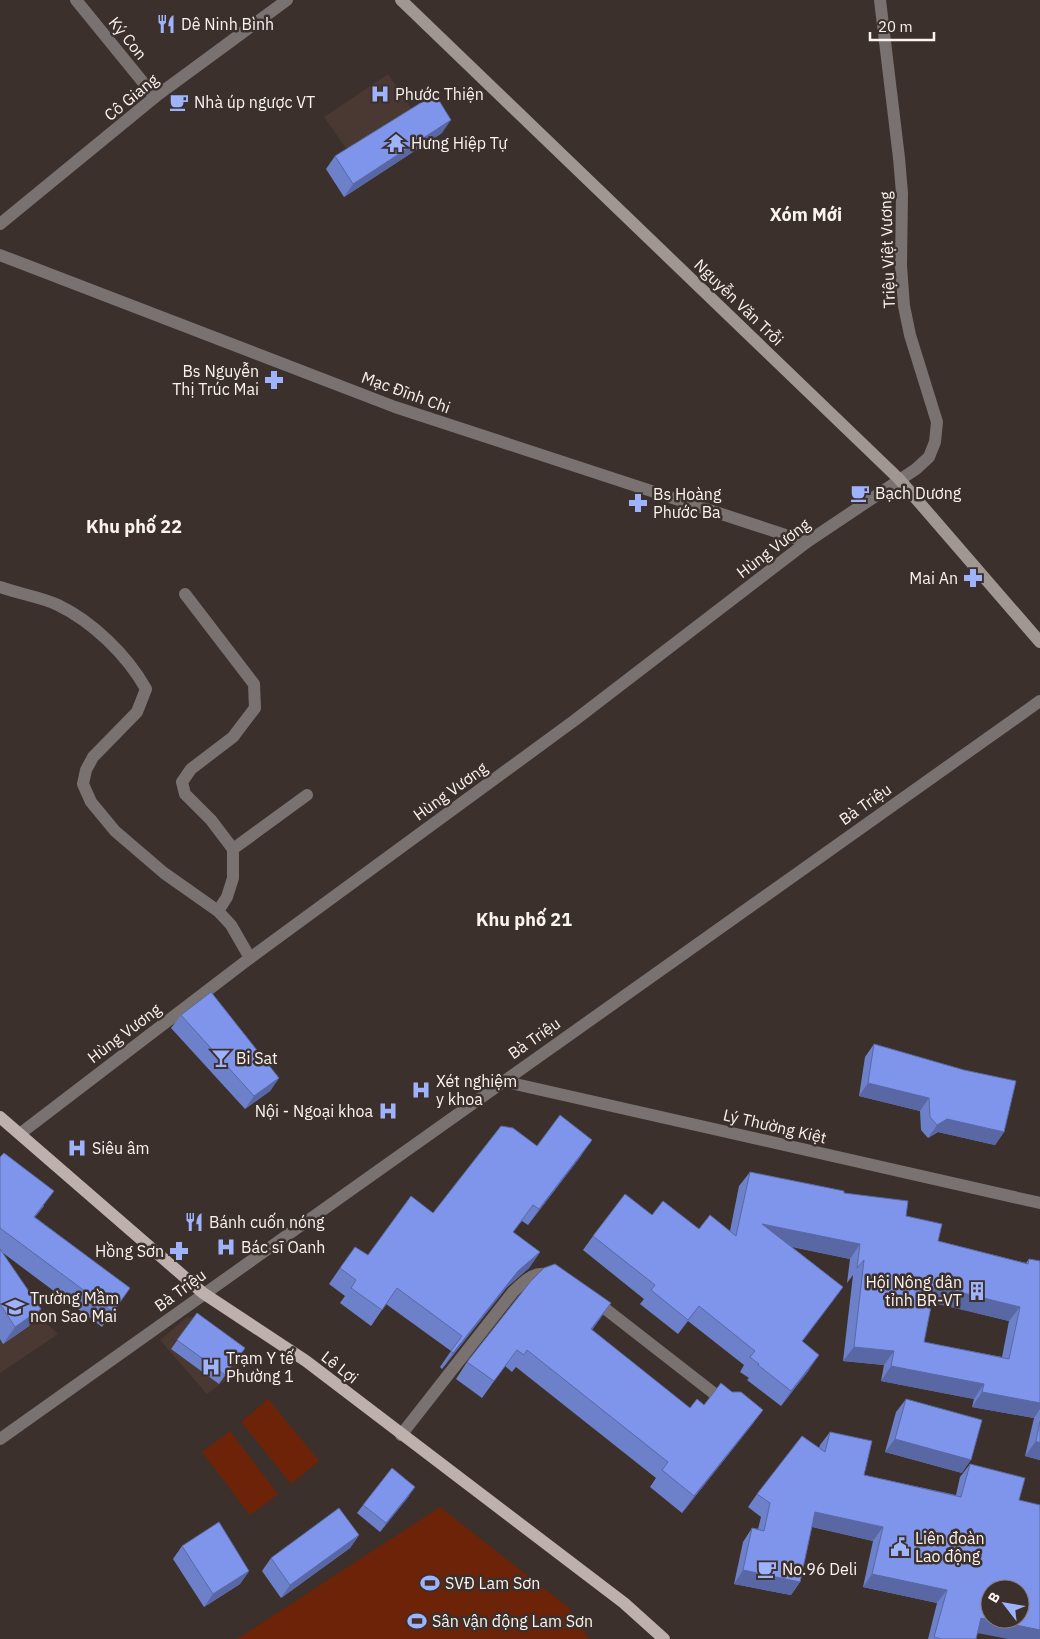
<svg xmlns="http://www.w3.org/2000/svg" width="1040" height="1639" font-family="'IBM Plex Sans',sans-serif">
	<rect width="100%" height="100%" fill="#3c302c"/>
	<g fill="#4a3832">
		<polygon points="388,74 415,114 350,154 324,117"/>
		<polygon points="0,1281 58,1334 0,1373"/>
		<polygon points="196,1316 248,1355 229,1378 207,1394 160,1340 186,1318"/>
	</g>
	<g fill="#6c2308">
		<polygon points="268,1399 319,1461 291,1484 241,1422"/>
		<polygon points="230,1431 278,1494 250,1515 202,1452"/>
		<polygon points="440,1507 569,1608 589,1639 237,1639"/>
	</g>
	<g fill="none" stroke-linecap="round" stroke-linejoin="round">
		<g stroke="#797270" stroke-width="12">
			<polyline points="76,0 155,97"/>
			<polyline points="0,224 155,97 287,0"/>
			<polyline points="0,255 395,407 807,542"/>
			<path d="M0 587C19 594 41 597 58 605 93 622 127 655 146 689L137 712 93 757 86 770 83 784 91 802 115 831 164 873 218 911 231 925 250 958"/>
			<polyline points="185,594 254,684 255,708 233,737 191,769 182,782 185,794 211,820 233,849 233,878 227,897 218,911"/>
			<polyline points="233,849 307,795"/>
			<polyline points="502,1081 1040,1203"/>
			<polyline points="21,1133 250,958 575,720 807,542 916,469 929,457 935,442 937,422 910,335 904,306 901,266 902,193 899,158 880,0"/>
			<polyline points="594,1300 725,1402"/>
			<path d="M401 1435 513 1292C526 1279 536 1269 554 1276"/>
			<polyline points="0,1439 1040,701"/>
		</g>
		<polyline stroke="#a09692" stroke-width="12" points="401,0 899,479 1040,642"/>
		<polyline stroke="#beb1ad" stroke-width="12" points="0,1117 203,1293 306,1361 624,1603 664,1639"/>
	</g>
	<g fill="#6d80ca" fill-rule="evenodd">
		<polygon points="442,133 344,197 326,169 335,156"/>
		<polygon points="181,1015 279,1078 270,1091 245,1109 171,1028"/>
		<polygon points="874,1044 1004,1132 995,1145 938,1132 928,1138 921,1130 920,1111 859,1096 865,1057"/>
		<polygon points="537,1146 581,1156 528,1225 522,1221 513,1232 540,1252 529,1268 507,1287 442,1369 440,1367 451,1351 386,1304 371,1326 340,1303 345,1296 329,1284 340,1268 368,1255"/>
		<polygon points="0,1157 44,1206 35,1217 130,1288 102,1327 3,1253 29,1326 3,1344 0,1339"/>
		<path d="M750 1172 844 1193 906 1216 938 1241 1026 1263 1029 1259 1040 1261V1460L1025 1456 1034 1418 972 1407 974 1399 881 1381 884 1365 843 1361 853 1275 847 1283 850 1259 792 1247 843 1287 802 1342 809 1370 781 1406 747 1380 749 1378 740 1372 744 1365 688 1321 678 1334 640 1304 644 1299 583 1250 593 1236 652 1215 699 1229 730 1231 739 1186ZM932 1302 1009 1321 1002 1357 924 1342Z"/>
		<polygon points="611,1303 592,1330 690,1408 704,1405 732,1392 763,1410 751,1426 682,1513 650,1487 656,1478 516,1367 512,1372 505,1366 482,1398 456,1379 467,1362"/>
		<polygon points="197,1313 245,1348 219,1384 171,1349"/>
		<polygon points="906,1399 962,1473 885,1452 896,1412"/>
		<polygon points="830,1432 864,1475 956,1495 960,1477 970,1464 977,1633 976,1639 928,1639 937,1603 863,1587 873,1541 812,1527 800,1582 791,1595 734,1584 743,1542 752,1528 758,1529 761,1517 748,1507 757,1494 819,1448 820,1445"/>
		<polygon points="409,1496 380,1532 357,1513 363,1505"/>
		<polygon points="359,1535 350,1548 281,1598 262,1571 271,1558"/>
		<polygon points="182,1546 249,1571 240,1584 204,1607 173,1559"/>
	</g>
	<g fill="#5968a4">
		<polygon points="451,120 442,133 344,197 353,184"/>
		<polygon points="279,1078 270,1091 245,1109 254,1096"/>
		<polygon points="868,1083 929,1098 920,1111 859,1096"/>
		<polygon points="947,1119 1004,1132 995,1145 938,1132 928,1138 937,1125"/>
		<polygon points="592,1140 581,1156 528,1225 539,1209"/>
		<polygon points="762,1224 860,1244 850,1259 752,1238"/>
		<polygon points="540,1252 529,1268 507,1287 442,1369 453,1353 518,1271"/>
		<polygon points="935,1286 1020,1307 1009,1321 925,1301"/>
		<polygon points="843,1287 833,1301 791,1356 802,1341"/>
		<polygon points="611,1303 600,1319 579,1346 591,1329"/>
		<polygon points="699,1306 688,1321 678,1334 688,1320"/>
		<polygon points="41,1309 29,1326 3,1344 15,1327"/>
		<polygon points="854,1347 894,1351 884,1365 843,1361"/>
		<polygon points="819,1355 809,1370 781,1406 791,1391"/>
		<polygon points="891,1366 984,1384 974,1399 881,1381"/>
		<polygon points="982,1392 1040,1403 1040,1409 1034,1418 972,1407"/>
		<polygon points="763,1410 751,1426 682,1513 694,1496"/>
		<polygon points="895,1439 971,1460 962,1473 885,1452"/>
		<polygon points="1036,1441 1040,1443 1040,1460 1025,1456"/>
		<polygon points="415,1487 409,1496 380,1532 386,1523"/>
		<polygon points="815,1512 883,1527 873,1541 805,1525"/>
		<polygon points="359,1535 350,1548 281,1598 290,1585"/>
		<polygon points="743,1570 800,1582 791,1595 734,1584"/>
		<polygon points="249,1571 240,1584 204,1607 213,1594"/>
		<polygon points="872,1574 947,1590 937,1603 863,1587"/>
		<polygon points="981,1618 1040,1630 1040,1639 1008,1639 972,1632"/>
	</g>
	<g fill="#7f95eb" stroke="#5968a4" fill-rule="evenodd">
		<polygon points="435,94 451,120 353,184 335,156"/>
		<polygon points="211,992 279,1078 254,1096 181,1015"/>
		<polygon points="874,1044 964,1070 1016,1081 1004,1132 947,1119 937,1125 930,1117 929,1098 868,1083"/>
		<polygon points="560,1115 592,1140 539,1209 533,1205 513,1232 540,1252 518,1271 453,1353 451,1351 462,1336 397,1288 382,1310 351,1288 356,1280 340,1268 355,1247 368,1255 411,1196 433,1213 501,1126 513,1128 537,1146"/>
		<polygon points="4,1153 54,1191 34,1217 130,1288 113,1312 0,1228 0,1157"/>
		<path d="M750 1172 844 1191V1193L908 1201 906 1216 942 1224 938 1241 1028 1264 1029 1259 1040 1261V1403L982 1392 984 1384 891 1366 894 1351 854 1347 864 1260 857 1268 860 1244 762 1224 843 1287 802 1341 819 1355 791 1391 758 1365 759 1364 750 1357 755 1351 699 1306 688 1320 651 1290 655 1285 593 1236 625 1194 652 1215 663 1201 699 1229 710 1215 736 1236ZM935 1286 1020 1307 1009 1359 924 1342Z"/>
		<polygon points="0,1249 41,1309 15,1327 0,1304"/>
		<polygon points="555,1264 611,1303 591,1329 690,1408 697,1399 704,1405 721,1383 732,1392 741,1392 763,1410 694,1496 662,1470 668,1462 527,1350 524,1355 517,1350 494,1381 467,1362 531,1281 544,1268"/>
		<polygon points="197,1313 245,1348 225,1375 177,1340"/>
		<polygon points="906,1399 982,1420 971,1460 895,1439"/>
		<polygon points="1040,1421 1040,1443 1036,1441"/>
		<path d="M830 1432 872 1441 864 1475 961 1497 970 1464 1025 1478 1019 1500 1040 1505V1630L981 1618 976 1639H942L934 1637 947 1590 872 1574 883 1527 815 1512 800 1582 743 1570 752 1528 764 1531 770 1503 757 1494 802 1436 825 1452ZM990 1589H1020V1619H990Z"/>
		<polygon points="392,1468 415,1487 386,1523 363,1505"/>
		<polygon points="339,1508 359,1535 290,1585 271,1558"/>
		<polygon points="219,1522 249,1571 213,1594 182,1546"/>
	</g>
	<defs>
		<g id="restaurant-bare" transform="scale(1.5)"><path d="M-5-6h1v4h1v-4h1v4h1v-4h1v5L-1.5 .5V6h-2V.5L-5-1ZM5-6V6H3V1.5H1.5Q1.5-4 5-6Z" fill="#9fb3fd" stroke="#3c302c" stroke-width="2.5" paint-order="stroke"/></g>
		<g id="hospital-bare" transform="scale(1.5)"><path d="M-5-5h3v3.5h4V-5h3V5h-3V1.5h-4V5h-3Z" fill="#9fb3fd" stroke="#3c302c" stroke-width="2.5" paint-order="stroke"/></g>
		<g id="cafe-bare" transform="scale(1.5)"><path d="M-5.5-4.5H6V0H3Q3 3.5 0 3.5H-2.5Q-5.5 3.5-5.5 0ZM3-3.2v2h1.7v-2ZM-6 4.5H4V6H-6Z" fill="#9fb3fd" stroke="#3c302c" stroke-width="2.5" paint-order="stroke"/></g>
		<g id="temple-bare" transform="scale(1.5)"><path d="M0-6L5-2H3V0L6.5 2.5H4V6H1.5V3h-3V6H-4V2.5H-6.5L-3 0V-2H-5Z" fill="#9fb3fd" stroke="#3c302c" stroke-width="2.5" paint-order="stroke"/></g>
		<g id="pharmacy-bare" transform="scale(1.5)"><path d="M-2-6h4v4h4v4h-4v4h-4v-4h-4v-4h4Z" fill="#9fb3fd" stroke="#3c302c" stroke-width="2.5" paint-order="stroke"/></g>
		<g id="bar-bare" transform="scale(1.5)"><path d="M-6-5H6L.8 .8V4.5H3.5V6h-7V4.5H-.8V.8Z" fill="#9fb3fd" stroke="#3c302c" stroke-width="2.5" paint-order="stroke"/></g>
		<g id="building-bare" transform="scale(1.5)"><path d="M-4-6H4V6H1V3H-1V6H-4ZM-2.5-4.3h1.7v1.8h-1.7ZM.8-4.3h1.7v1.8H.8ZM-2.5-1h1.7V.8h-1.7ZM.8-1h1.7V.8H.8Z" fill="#9fb3fd" stroke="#3c302c" stroke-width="2.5" paint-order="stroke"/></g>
		<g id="school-bare" transform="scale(1.5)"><path d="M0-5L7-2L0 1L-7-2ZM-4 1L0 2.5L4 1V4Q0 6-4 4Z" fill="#9fb3fd" stroke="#3c302c" stroke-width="2.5" paint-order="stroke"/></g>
		<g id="civic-bare" transform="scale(1.5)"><path d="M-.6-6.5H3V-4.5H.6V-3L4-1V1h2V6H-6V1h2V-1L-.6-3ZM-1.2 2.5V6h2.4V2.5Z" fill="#9fb3fd" stroke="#3c302c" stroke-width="2.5" paint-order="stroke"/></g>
		<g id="stadium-bare" transform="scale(1.5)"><path d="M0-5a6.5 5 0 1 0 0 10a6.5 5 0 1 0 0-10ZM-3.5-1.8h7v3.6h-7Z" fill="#9fb3fd" stroke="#3c302c" stroke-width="2.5" paint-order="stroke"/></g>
	</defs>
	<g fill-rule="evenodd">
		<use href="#restaurant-bare" x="166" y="24"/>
		<use href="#hospital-bare" x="380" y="94"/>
		<use href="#cafe-bare" x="179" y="102"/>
		<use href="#temple-bare" x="396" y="143"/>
		<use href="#pharmacy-bare" x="274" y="380"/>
		<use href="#cafe-bare" x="860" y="493"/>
		<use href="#pharmacy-bare" x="638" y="503"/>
		<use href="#pharmacy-bare" x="973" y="578"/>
		<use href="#bar-bare" x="221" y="1058"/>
		<use href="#hospital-bare" x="421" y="1090"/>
		<use href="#hospital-bare" x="388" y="1111"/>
		<use href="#hospital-bare" x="77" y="1148"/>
		<use href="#restaurant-bare" x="194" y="1222"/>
		<use href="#hospital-bare" x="226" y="1247"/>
		<use href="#pharmacy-bare" x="179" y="1251"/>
		<use href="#building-bare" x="977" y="1291"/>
		<use href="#school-bare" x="15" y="1307"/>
		<use href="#hospital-bare" x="211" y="1367"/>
		<use href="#civic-bare" x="900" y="1547"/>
		<use href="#cafe-bare" x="767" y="1569"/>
		<use href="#stadium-bare" x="430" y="1583"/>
		<use href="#stadium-bare" x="417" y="1621"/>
	</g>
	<g text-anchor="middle" stroke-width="5" stroke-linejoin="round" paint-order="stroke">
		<g font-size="16" fill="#fbf3f0" stroke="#3c302c" text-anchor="start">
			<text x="181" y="30">Dê Ninh Bình</text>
			<text x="395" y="100">Phước Thiện</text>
			<text x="194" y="108">Nhà úp ngược VT</text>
			<text x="411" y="149">Hưng Hiệp Tự</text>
			<text x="259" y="377" text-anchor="end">Bs Nguyễn<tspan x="259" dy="18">Thị Trúc Mai</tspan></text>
			<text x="875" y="499">Bạch Dương</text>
			<text x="653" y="500">Bs Hoàng<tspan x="653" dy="18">Phước Ba</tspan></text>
			<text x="958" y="584" text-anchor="end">Mai An</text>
			<text x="236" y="1064">Bi Sat</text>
			<text x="436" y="1087">Xét nghiệm<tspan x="436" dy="18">y khoa</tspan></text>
			<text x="373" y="1117" text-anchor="end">Nội - Ngoại khoa</text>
			<text x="92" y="1154">Siêu âm</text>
			<text x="209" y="1228">Bánh cuốn nóng</text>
			<text x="241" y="1253">Bác sĩ Oanh</text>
			<text x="164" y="1257" text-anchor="end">Hồng Sơn</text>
			<text x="962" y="1288" text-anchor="end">Hội Nông dân<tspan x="962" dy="18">tỉnh BR-VT</tspan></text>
			<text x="30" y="1304">Trường Mầm<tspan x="30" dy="18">non Sao Mai</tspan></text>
			<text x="226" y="1364">Trạm Y tế<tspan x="226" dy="18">Phường 1</tspan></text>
			<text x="915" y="1544">Liên đoàn<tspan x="915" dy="18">Lao động</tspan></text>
			<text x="782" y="1575">No.96 Deli</text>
			<text x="445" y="1589">SVĐ Lam Sơn</text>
			<text x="432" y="1627">Sân vận động Lam Sơn</text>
		</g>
		<g font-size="16" fill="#fbf3f0" stroke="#3c302c">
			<text transform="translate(128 38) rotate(51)" y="6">Ký Con</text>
			<text transform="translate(131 97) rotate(-39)" y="6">Cô Giang</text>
			<text transform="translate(887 250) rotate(-92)" y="6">Triệu Việt Vương</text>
			<text transform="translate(739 302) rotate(44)" y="6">Nguyễn Văn Trỗi</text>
			<text transform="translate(406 392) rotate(20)" y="6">Mạc Đĩnh Chi</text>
			<text transform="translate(773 548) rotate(-37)" y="6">Hùng Vương</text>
			<text transform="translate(450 791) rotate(-36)" y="6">Hùng Vương</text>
			<text transform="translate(865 804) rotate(-35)" y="6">Bà Triệu</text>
			<text transform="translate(124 1033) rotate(-37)" y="6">Hùng Vương</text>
			<text transform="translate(534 1038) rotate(-35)" y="6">Bà Triệu</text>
			<text transform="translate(775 1126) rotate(13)" y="6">Lý Thường Kiệt</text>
			<text transform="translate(180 1290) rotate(-36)" y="6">Bà Triệu</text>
			<text transform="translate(340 1367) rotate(38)" y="6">Lê Lợi</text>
		</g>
		<g font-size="18" font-weight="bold" fill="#fbf3f0" stroke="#3c302c">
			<text x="806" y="221">Xóm Mới</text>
			<text x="134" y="533">Khu phố 22</text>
			<text x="524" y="926">Khu phố 21</text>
		</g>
	</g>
	<g transform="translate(1005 1604) rotate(301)"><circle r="24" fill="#3c302c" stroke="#887e7a"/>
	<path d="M0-4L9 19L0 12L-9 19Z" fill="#9fb3fd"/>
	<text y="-8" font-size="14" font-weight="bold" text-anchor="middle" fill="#fbf3f0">B</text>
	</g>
	<path d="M870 32v8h64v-8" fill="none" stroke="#fbf3f0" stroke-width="2.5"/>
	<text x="878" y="32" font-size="15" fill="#fbf3f0" stroke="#3c302c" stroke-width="4" paint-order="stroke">20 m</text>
</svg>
